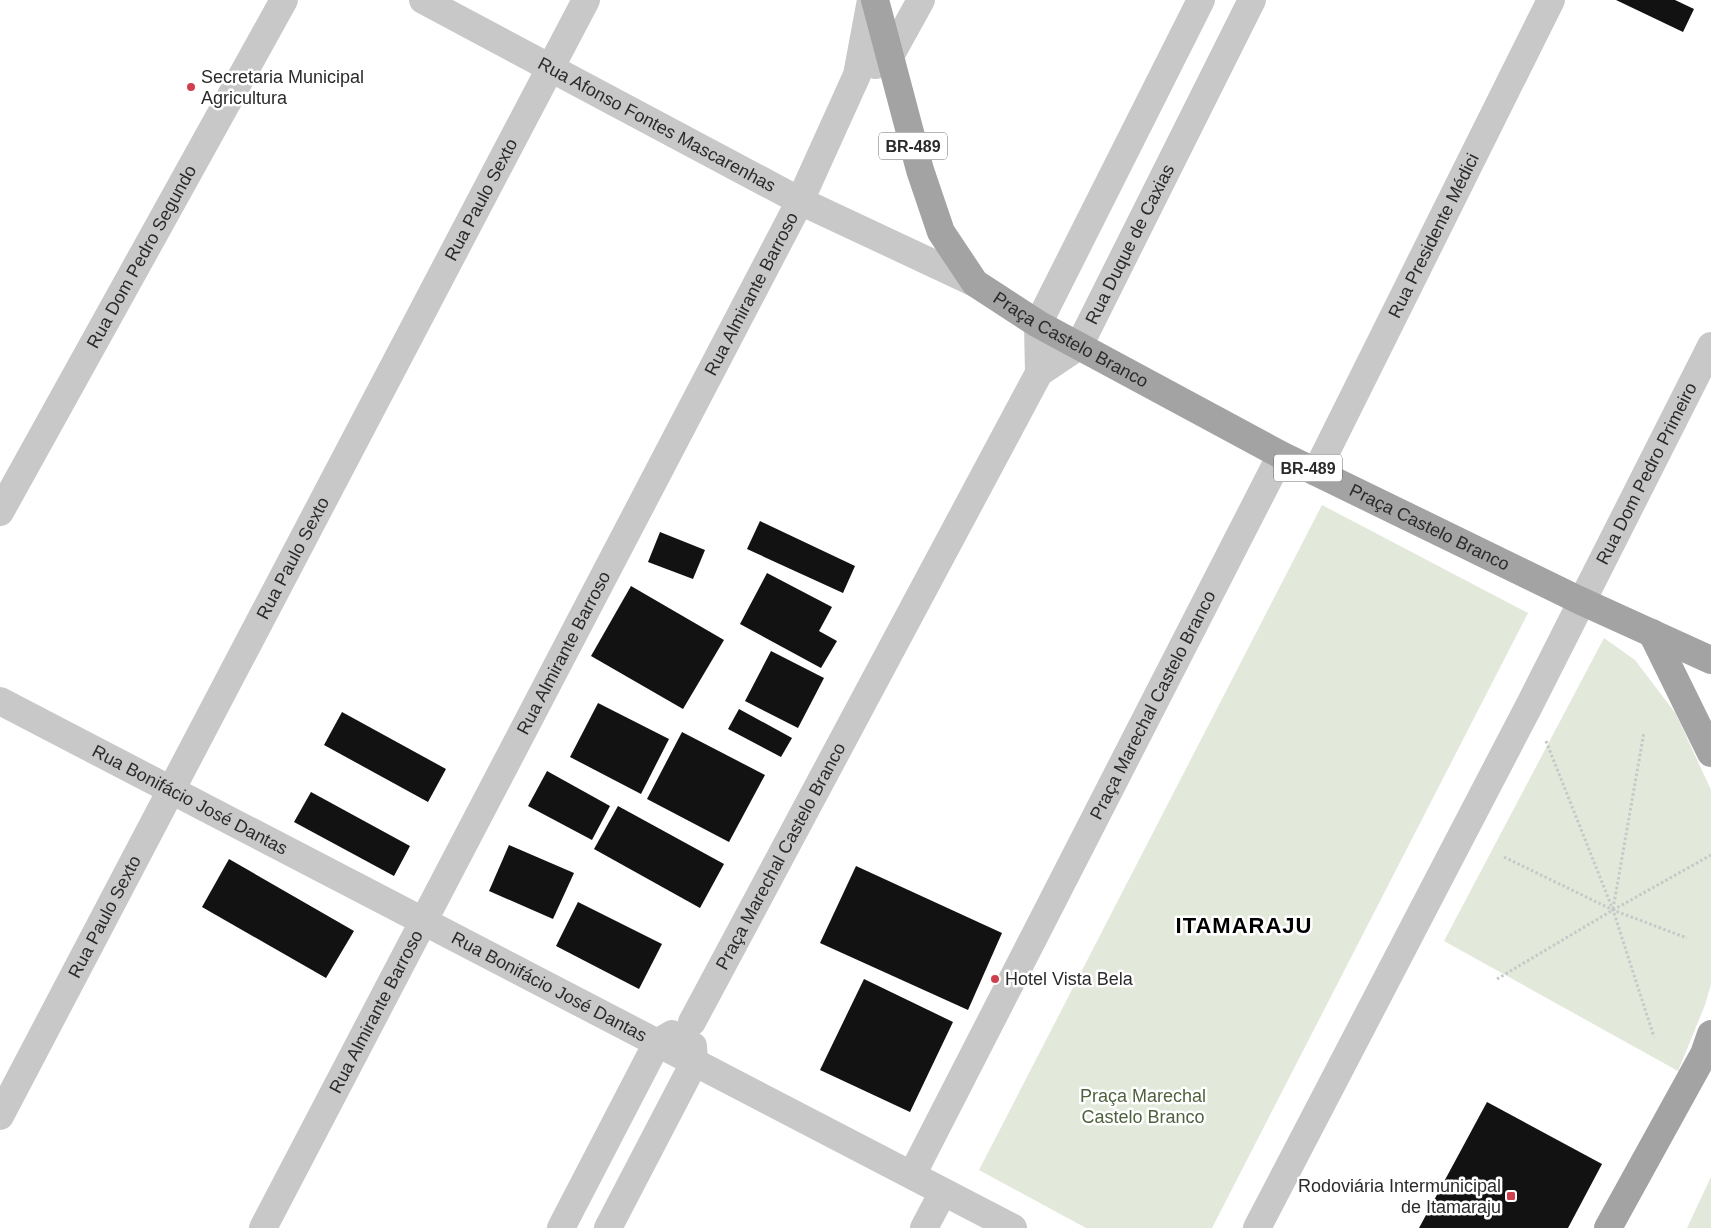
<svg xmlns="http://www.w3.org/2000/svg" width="1711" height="1228" font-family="Arial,sans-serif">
	<rect width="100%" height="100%" fill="#fff"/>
	<g fill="#e2e8da">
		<polygon points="1322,505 1528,613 1212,1228 1086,1228 979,1170"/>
		<polygon points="1604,638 1635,660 1676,714 1711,790 1711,984 1705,1005 1678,1071 1444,941"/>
		<polygon points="1711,1177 1711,1228 1687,1228"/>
	</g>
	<g fill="#121212">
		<polygon points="1616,0 1675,0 1694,9 1683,32"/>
		<polygon points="760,521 855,566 843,593 747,549"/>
		<polygon points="660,532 705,550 693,579 648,562"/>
		<polygon points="767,573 832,607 819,631 837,641 821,668 740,624"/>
		<polygon points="631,586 724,640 683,709 591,656"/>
		<polygon points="771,651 824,678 798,728 745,701"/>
		<polygon points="598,703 669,739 641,794 570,757"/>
		<polygon points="739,709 792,738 781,757 728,729"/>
		<polygon points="342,712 446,769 428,802 324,745"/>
		<polygon points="682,732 765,775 729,842 647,799"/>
		<polygon points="547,771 610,806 592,840 528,806"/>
		<polygon points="311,792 410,846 394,876 294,822"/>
		<polygon points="618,806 724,864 700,908 594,849"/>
		<polygon points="509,845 574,873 553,919 489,891"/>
		<polygon points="229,859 354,931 326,978 202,907"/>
		<polygon points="856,866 1002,933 968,1010 820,943"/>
		<polygon points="578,902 662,944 639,989 556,946"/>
		<polygon points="864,979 953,1022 910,1112 820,1070"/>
		<polygon points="1487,1102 1602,1164 1568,1228 1419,1228"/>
	</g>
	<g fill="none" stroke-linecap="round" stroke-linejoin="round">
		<g stroke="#c8c8c8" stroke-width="3" stroke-dasharray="2.5 2.5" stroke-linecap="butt">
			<polyline points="1546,741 1613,910 1654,1037"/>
			<polyline points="1504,857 1613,910 1687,938"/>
			<polyline points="1613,909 1644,732"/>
			<polyline points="1497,979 1613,910 1711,855"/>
		</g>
		<g stroke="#c8c8c8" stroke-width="28">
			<path id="s1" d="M423 0 800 201 975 283"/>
			<polyline points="876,65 889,58 921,0"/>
			<polyline points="1039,373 1038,324 1201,0"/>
			<path id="s2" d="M1316 472 1551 0"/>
			<path id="s3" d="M0 512 284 0"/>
			<path id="s4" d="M0 701 1013 1228"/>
			<path id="s5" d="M692 1022 1039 373 1079 346 1252 0"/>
			<path id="s6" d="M0 1116 586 0"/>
			<path id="s7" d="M912 1175 1281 455"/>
			<path id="s8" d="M263 1228 800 201 857 75 871 0"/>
			<polyline points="561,1228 657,1043 672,1034"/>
			<polyline points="608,1228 694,1063 693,1046"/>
			<polyline points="924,1228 943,1192"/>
			<path id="s9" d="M1257 1228 1530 704 1711 346"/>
		</g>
		<g stroke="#a3a3a3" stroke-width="28">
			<path id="s10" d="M875 0 920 170 941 232 975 283 1038 324 1281 455 1581 601 1711 660"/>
			<polyline points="1652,633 1711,753"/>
			<polyline points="1608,1228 1704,1054 1711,1034"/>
		</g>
	</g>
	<g fill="#d03f4e" stroke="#fff" stroke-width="2">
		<circle cx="191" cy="87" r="5"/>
		<circle cx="995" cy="979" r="5"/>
		<rect x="1506" y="1191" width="10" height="10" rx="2.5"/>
	</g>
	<g text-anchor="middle" stroke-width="5" stroke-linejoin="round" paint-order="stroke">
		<g fill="#fff" stroke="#6b6b6b" stroke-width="1">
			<rect x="879" y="132.5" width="68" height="27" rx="4"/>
			<rect x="1274" y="454.5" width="68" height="27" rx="4"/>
		</g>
		<g font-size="16" font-weight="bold" fill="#2b2b2b">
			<text x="913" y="152">BR-489</text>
			<text x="1308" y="474">BR-489</text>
		</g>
		<g font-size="18" fill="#2b2b2b" stroke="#fff" text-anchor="start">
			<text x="201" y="83">Secretaria Municipal<tspan x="201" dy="21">Agricultura</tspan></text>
			<text x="1005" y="985">Hotel Vista Bela</text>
			<text x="1501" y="1192" text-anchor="end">Rodoviária Intermunicipal<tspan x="1501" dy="21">de Itamaraju</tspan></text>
		</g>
		<g font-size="18" fill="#2b2b2b" stroke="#fff">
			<text dy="6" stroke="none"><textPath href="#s1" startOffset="265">Rua Afonso Fontes Mascarenhas</textPath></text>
			<text dy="6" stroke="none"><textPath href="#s6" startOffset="1035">Rua Paulo Sexto</textPath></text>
			<text dy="6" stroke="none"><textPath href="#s2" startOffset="264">Rua Presidente Médici</textPath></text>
			<text dy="6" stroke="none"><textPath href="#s5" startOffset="898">Rua Duque de Caxias</textPath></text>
			<text dy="6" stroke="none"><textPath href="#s3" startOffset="292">Rua Dom Pedro Segundo</textPath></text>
			<text dy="6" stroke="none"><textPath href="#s8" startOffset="1054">Rua Almirante Barroso</textPath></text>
			<text dy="6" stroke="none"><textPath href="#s10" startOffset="414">Praça Castelo Branco</textPath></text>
			<text dy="6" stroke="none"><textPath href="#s9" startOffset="849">Rua Dom Pedro Primeiro</textPath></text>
			<text dy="6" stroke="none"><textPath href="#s10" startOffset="819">Praça Castelo Branco</textPath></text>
			<text dy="6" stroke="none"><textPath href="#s6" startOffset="630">Rua Paulo Sexto</textPath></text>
			<text dy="6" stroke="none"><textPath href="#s8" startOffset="649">Rua Almirante Barroso</textPath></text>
			<text dy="6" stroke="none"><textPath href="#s7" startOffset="528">Praça Marechal Castelo Branco</textPath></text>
			<text dy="6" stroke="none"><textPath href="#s4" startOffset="214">Rua Bonifácio José Dantas</textPath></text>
			<text dy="6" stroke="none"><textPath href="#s5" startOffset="188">Praça Marechal Castelo Branco</textPath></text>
			<text dy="6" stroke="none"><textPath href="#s6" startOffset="225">Rua Paulo Sexto</textPath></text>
			<text dy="6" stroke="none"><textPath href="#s4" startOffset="619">Rua Bonifácio José Dantas</textPath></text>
			<text dy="6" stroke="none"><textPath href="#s8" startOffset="244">Rua Almirante Barroso</textPath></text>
		</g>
		<g font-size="18" fill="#50613e" stroke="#fff">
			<text x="1143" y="1102">Praça Marechal<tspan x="1143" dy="21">Castelo Branco</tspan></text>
		</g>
		<g font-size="22" font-weight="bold" letter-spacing="1" fill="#000" stroke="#fff">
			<text x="1244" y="933">ITAMARAJU</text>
		</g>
	</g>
</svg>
